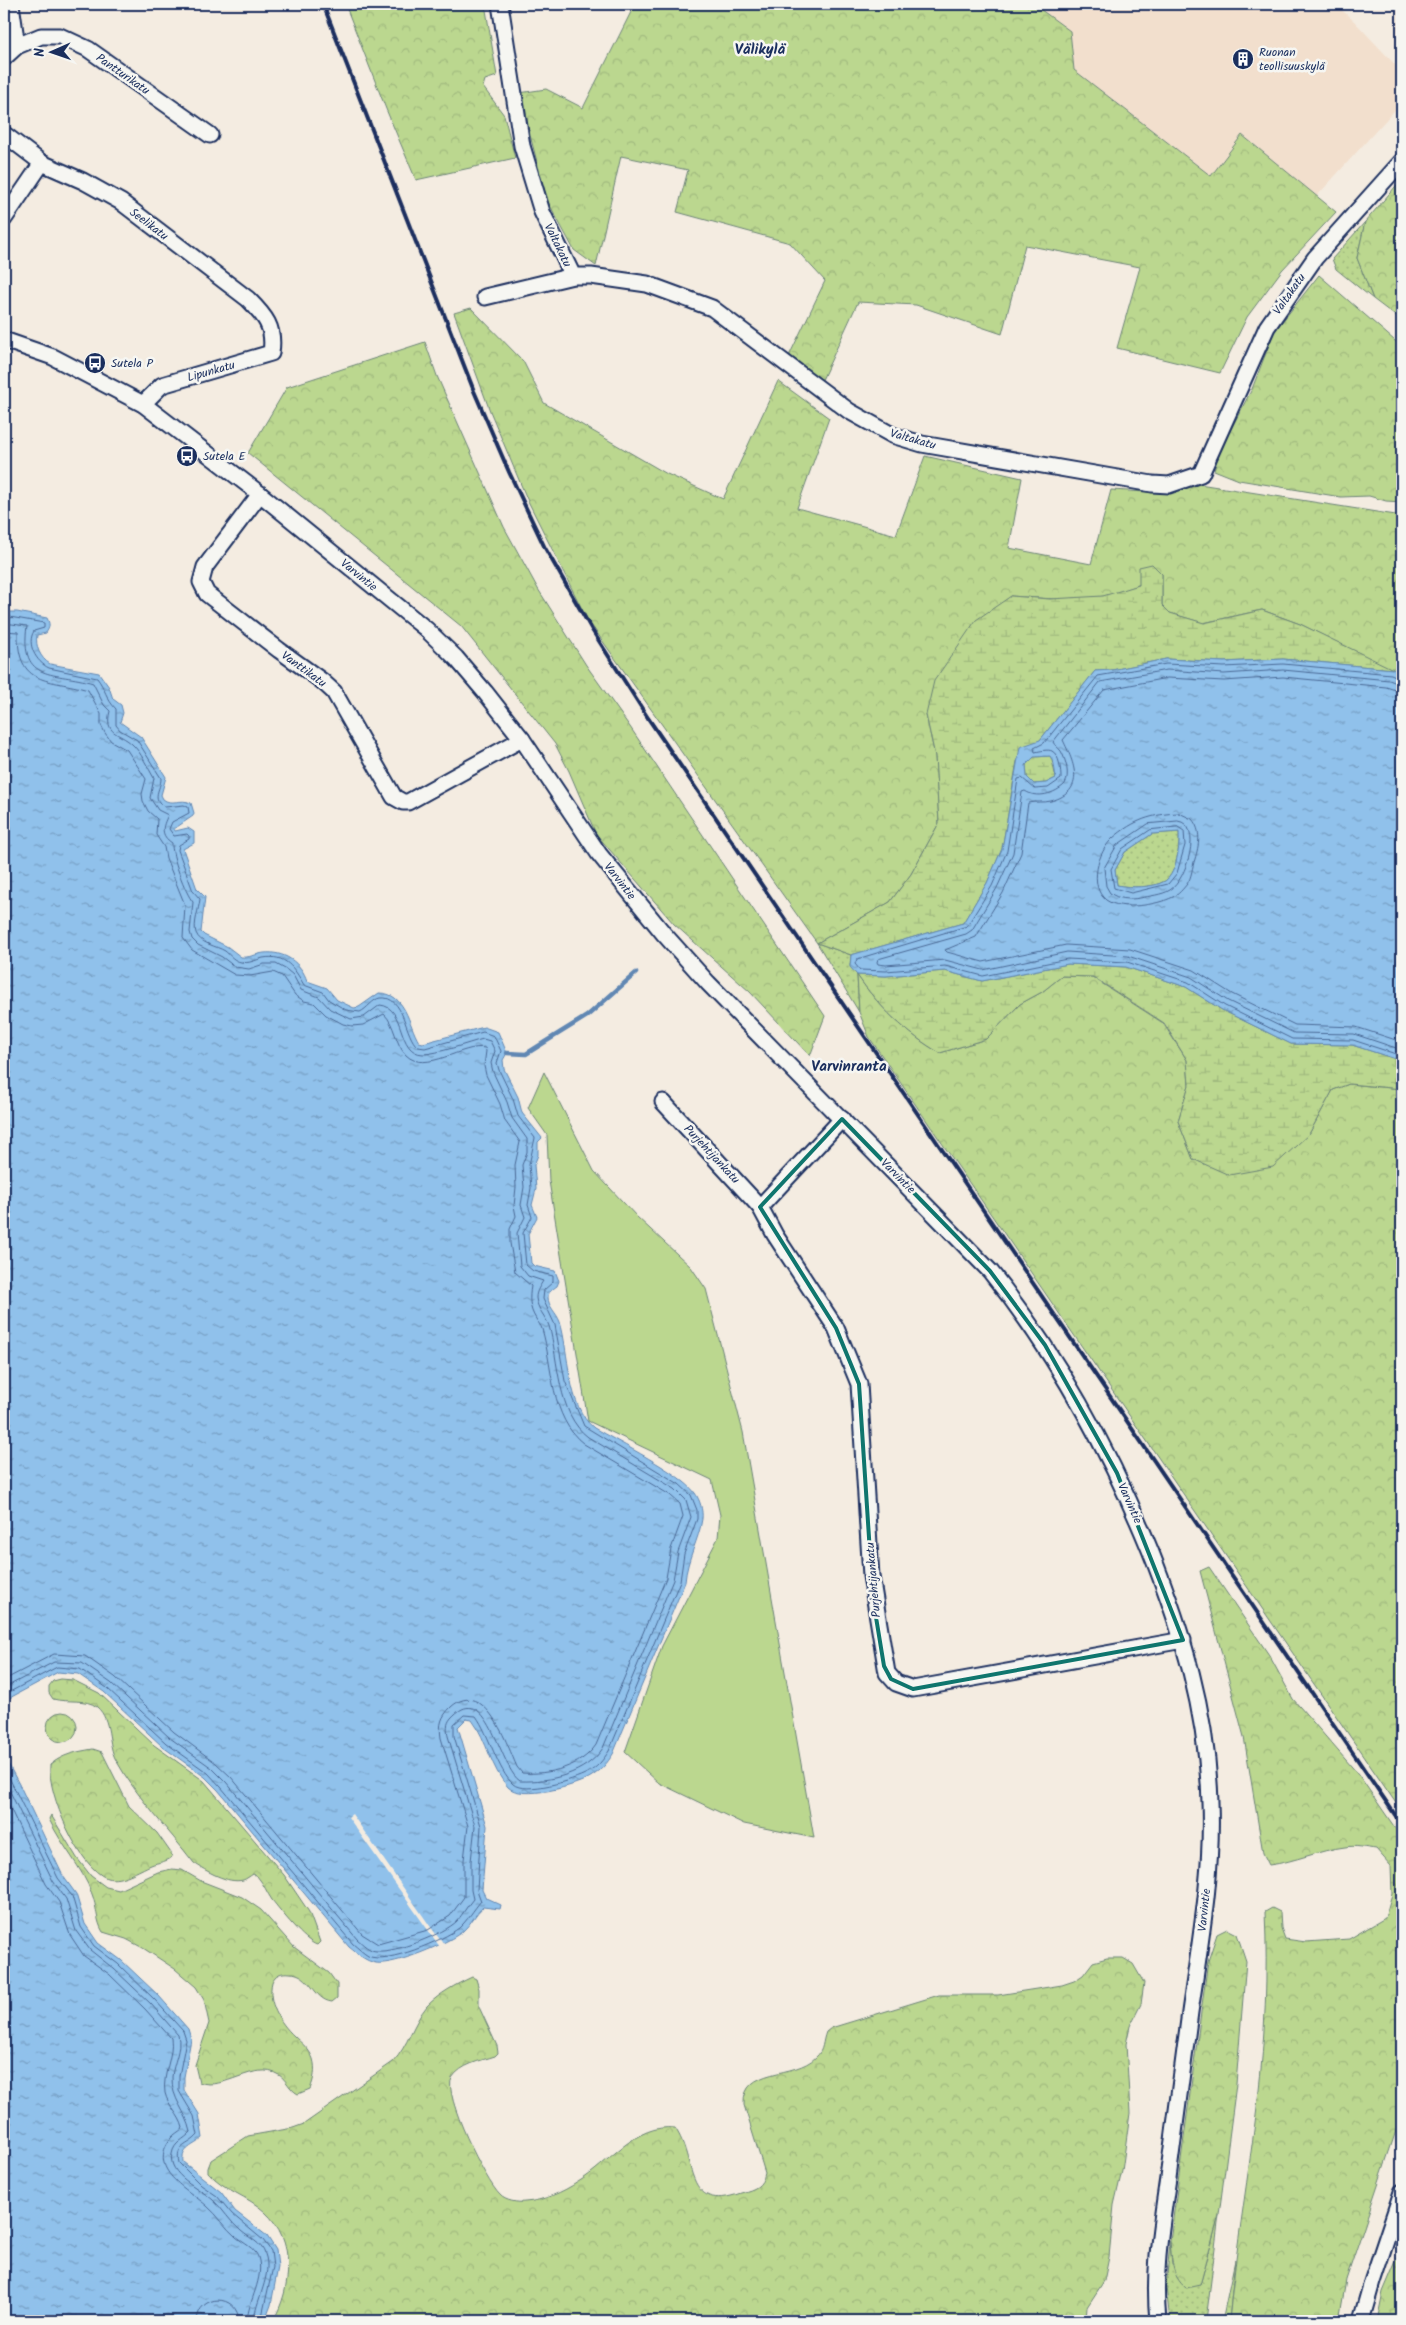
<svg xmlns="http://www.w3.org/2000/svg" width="1406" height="2325" font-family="Kalam,sans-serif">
	<defs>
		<pattern id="grass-dots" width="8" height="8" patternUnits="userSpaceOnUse" patternTransform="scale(1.25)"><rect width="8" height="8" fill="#bbd78f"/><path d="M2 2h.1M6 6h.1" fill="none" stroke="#a0b97e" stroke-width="1.8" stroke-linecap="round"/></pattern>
		<pattern id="forest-crowns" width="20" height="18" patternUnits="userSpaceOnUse" patternTransform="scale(1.25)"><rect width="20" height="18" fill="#bbd78f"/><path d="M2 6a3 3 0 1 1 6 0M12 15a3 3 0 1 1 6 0" fill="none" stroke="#a0b97e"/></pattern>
		<pattern id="wetland-marsh" width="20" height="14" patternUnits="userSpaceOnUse" patternTransform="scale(1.25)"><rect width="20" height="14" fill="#bbd78f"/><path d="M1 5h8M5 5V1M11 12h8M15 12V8" fill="none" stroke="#a0b97e"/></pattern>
		<pattern id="water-ripples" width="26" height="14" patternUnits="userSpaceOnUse" patternTransform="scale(1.25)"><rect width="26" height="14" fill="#90c1eb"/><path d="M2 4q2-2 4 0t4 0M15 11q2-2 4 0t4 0" fill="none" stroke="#759dc2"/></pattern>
	</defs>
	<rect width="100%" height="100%" fill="#f4ece1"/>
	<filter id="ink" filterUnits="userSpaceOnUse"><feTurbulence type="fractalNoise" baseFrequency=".02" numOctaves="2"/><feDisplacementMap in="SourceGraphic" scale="10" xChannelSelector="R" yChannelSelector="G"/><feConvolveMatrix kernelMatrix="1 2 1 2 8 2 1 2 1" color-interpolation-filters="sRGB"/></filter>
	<g filter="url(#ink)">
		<polygon fill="#f2dfcd" points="1033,4 1335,4 1354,21 1402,72 1402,102 1317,196 1242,135 1211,176 1074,70 1070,31"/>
		<g fill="url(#grass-dots)" stroke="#6b8376">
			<polygon points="1365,222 1357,258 1373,299 1336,269 1332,259"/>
			<path d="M1179 832C1180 845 1177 873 1165 881 1153 888 1130 888 1117 885L1115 870 1125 852 1152 834Z"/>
			<polygon points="817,943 851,955 850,966 857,975 859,1012"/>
			<polygon points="1219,2215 1206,2321 1170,2321 1166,2287 1170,2241 1172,2265 1200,2285"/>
			<polygon points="1235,2260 1229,2321 1222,2321"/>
		</g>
		<g fill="url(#forest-crowns)" stroke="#6b8376">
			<polygon points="345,4 485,4 497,76 485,80 483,87 504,115 515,158 416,180 386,109"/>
			<polygon points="635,4 1033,4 1070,31 1074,70 1211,176 1242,135 1336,212 1282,270 1247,317 1220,373 1117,348 1140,267 1025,245 1002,334 916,305 858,302 821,382 789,356 825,281 790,243 677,212 688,170 621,156 596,266 574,250 547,200 519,93 546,89 583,108"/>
			<polygon points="1402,179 1402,321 1373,299 1357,258 1365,222"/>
			<polygon points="1319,275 1402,347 1402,502 1386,501 1369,496 1341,497 1239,480 1214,470 1221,448 1252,389 1274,332"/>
			<path d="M471 308 523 361 544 403 667 474 723 499 778 381 829 418 797 508 896 535 925 456 1022 478 1009 548 1091 564 1111 490 1164 493 1199 484 1402 516V675L1300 624 1262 610 1203 623 1170 613 1162 605V574C1143 583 1124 592 1104 596 1074 602 1041 598 1011 596L926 715 935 756 939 823 911 874 890 902 817 943 587 619 527 499 490 411 454 313Z"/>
			<polygon points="425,342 437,376 504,527 538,589 586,665 630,727 825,1016 810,1056 750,992 674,924 596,834 569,771 555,744 461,626 248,453 287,387"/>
			<path d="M857 975C877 1005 908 1035 940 1053L986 1039 1020 1004 1042 992 1062 976 1092 977 1163 1023 1187 1060 1189 1085 1178 1121 1193 1159 1229 1174 1309 1134 1333 1090 1349 1084 1402 1089V1812L869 1037 859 1012Z"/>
			<path d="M1209 1567 1269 1655 1293 1699 1358 1774 1402 1838V2113L1346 2280 1339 2321H1229C1236 2247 1249 2173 1258 2099 1265 2037 1268 1974 1265 1912L1272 1908 1280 1912 1281 1928 1285 1939 1306 1942 1349 1939 1385 1918 1392 1894 1391 1866 1376 1849C1367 1848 1355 1845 1345 1847 1319 1850 1295 1862 1269 1865L1263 1853 1244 1737 1200 1571Z"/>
			<path d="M61 1679 73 1680 99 1693 154 1745 204 1781 284 1875 309 1912 320 1942 317 1945C304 1941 281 1911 272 1900 267 1893 264 1884 257 1876L253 1874C250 1876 246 1879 243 1880 228 1884 206 1871 194 1863 168 1829 137 1798 116 1760 107 1744 112 1720 97 1707 86 1698 67 1703 53 1699L49 1693V1686L53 1681Z"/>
			<circle cx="62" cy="1727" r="15"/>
			<path d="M93 1749 102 1752 129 1806 157 1833 171 1853 172 1857C167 1862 158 1862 151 1865 139 1870 121 1882 107 1878 79 1868 47 1793 50 1765 63 1754 76 1752 93 1749Z"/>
			<path d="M51 1815 77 1858 91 1876 106 1887 119 1890 158 1872 172 1869 182 1870 201 1881 242 1897 261 1910 294 1947 329 1973 337 1984V1998L332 2002C313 2000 311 1973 290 1973 282 1972 275 1974 272 1982 267 2002 280 2023 294 2036 302 2044 309 2048 313 2059 316 2069 314 2080 310 2089L298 2094C289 2089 287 2080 279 2075 254 2060 224 2092 199 2082L195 2065 209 2023 204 2000 196 1987 175 1969 143 1948 126 1939 103 1932C96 1921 97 1906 92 1894 82 1867 61 1845 49 1819Z"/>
			<path d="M1227 1929 1237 1934 1246 1961 1236 2084 1219 2215 1200 2285 1186 2288C1171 2276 1172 2259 1170 2241L1208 1961 1217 1934Z"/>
			<path d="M1107 1958H1123L1133 1964 1144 1983 1141 2004 1130 2026 1126 2044 1130 2113 1122 2171 1114 2205 1109 2257 1104 2281 1087 2307 1086 2321H273C292 2288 296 2240 265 2212 248 2196 223 2190 208 2172V2168L211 2160 248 2136 293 2128 304 2124 393 2062C408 2046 413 2023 427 2006 440 1993 455 1985 472 1977L476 1979 479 1989V2007L497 2046 498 2053 495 2056C480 2061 461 2064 452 2078 442 2094 486 2182 500 2195 505 2201 518 2203 525 2202 543 2201 563 2192 578 2182 609 2164 635 2123 675 2128 697 2159 683 2214 741 2193 755 2189 762 2187 765 2173L744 2105C742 2066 795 2079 816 2057 824 2050 822 2042 826 2032L831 2028 939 1995H998L1062 1985 1074 1981 1083 1975 1093 1962Z"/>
			<polygon points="1402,2247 1402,2321 1377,2321 1383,2292"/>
		</g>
		<g fill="url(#wetland-marsh)" stroke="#6b8376">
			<polygon points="1152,564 1162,574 1162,605 1170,613 1204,623 1262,610 1300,624 1393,669 1283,659 1224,662 1166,659 1112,670 1095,671 1040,740 1017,761 1002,849 987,883 963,923 851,955 817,943 890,902 911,874 939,823 935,756 926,715 934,681 976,620 1011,596 1050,599 1103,596 1139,585 1139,567"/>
			<polygon points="1051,756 1056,778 1046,783 1034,784 1027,777 1026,765 1034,757"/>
			<path d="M1068 964 1126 967 1186 987 1222 1010 1291 1044 1352 1045 1402 1061V1089L1349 1084 1333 1090 1309 1134 1273 1167 1229 1175 1193 1159 1178 1121 1189 1085 1187 1060 1164 1023 1093 977 1062 976 1042 992 1020 1004 986 1039 940 1053C908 1035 877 1005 857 975L886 976 945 971 982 981Z"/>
		</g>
		<polygon fill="#bbd78f" stroke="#6b8376" points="544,1072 594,1171 637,1217 691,1267 706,1289 743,1432 814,1838 744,1824 659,1783 625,1752 662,1646 718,1538 720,1515 712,1480 588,1421 549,1181 547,1135 528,1108"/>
		<g fill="url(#water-ripples)" stroke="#6187b3" fill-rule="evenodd">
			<path d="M4 609 8 612H17L47 618C50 624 50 627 46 633L37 635C35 646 40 658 50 664L99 673 109 687 113 699 121 705 123 713 120 722 141 737 166 777 161 795 163 799C171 806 181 798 191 803L194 813 193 816 174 829 175 831 188 828 194 832V843L183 849 197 889 205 897 201 932 204 935 228 947 241 957C249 958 256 954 264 953 284 951 301 962 307 981L327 988 337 1000 354 1008 359 1007 379 993C406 993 408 1024 419 1042L423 1043 484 1027 498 1032 507 1053 503 1060 504 1069 518 1097 522 1113 542 1138 538 1142V1155L534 1165 536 1189 532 1205 537 1217 528 1234 531 1263 534 1266 555 1271 559 1281 557 1286C553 1289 548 1292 548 1297 548 1307 557 1313 560 1322 569 1351 567 1407 594 1428 618 1442 681 1473 695 1493 700 1500 703 1510 702 1519 699 1540 687 1558 685 1582L613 1754C607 1763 602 1770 592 1776 578 1786 521 1801 508 1787 491 1769 487 1740 472 1720L466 1719 458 1727 487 1826 482 1890 486 1898 501 1905 500 1909 483 1907C475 1914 471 1924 463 1931 449 1943 394 1966 376 1963 365 1961 358 1954 349 1947L218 1790 205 1777 163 1747 104 1692 78 1674 58 1672 4 1701Z"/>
			<path d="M1166 659 1224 662 1283 659 1393 669 1402 675V1061L1352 1045 1291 1044 1222 1010 1186 987 1126 967 1068 964 982 981 945 971 886 976 857 975 850 967 851 955 963 923 987 883 1002 849 1020 747 1040 740 1095 671 1112 670ZM1050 756 1054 764 1056 778 1046 783 1034 784 1027 777 1026 765 1034 757ZM1179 832C1180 845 1177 873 1165 881 1153 888 1130 888 1117 885L1115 870 1125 852 1152 834Z"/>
			<path d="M4 1756 21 1788 63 1876 76 1894 85 1924 98 1943 121 1960 159 1996 188 2029 191 2039 184 2077V2090L199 2114 203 2138C194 2146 181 2148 183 2162L221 2192 235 2211 267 2236 276 2250 278 2267 271 2305 265 2321H220L219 2318 215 2321H4Z"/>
		</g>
		<polygon fill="#f4ece1" points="352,1814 430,1926 444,1945 440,1947 348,1817"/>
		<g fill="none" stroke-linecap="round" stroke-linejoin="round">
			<g stroke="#4a6996" stroke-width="1">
				<path d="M4 616 44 623V628L34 631C26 644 36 662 49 668L97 678C105 688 106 699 116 709V725L120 730 137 740 161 778C161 790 150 798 165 807L184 805 188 807 189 813 172 822 169 829 174 836 187 834 189 836V839L179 845 178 850 193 891 200 899C199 909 193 924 196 933 200 944 217 946 225 951 230 955 234 961 241 962 249 964 255 960 263 958 286 954 294 968 304 985L323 992 329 1000 346 1010 360 1012C367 1009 373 999 380 998 405 995 404 1036 418 1047L425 1048 483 1032 494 1036 501 1051 497 1063 499 1070 513 1099 518 1116 535 1138 529 1165 531 1188 528 1205 532 1217 523 1233 526 1265 533 1271 553 1276V1282L544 1290 543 1299 555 1325 565 1381 584 1426 679 1484 691 1495 697 1510V1519L684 1554 680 1581 609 1751C603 1760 597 1768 587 1773 574 1780 525 1795 513 1784 498 1771 489 1734 476 1716L464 1715 454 1724V1736L481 1826 477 1890 481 1901C474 1909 467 1921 459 1928 443 1940 387 1965 368 1956 363 1953 357 1947 353 1944L221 1787 208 1773 166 1743 107 1688 80 1669 57 1667 4 1695"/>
				<path d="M4 623 27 626C19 684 55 671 93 683L104 705 110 711C104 735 119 732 132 744 141 752 148 768 154 778L150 798 158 810 168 815C162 827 160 835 172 843 171 854 185 893 193 902L190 932 192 939 198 945 222 957 235 967 249 969 264 964H276L287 970 293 975 301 990 319 997 330 1009 351 1019 364 1017 380 1005C406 1007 396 1053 423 1054 437 1054 468 1043 483 1039L490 1041 495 1051 491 1063 493 1072 507 1102 512 1118 527 1139V1152L522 1165 524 1187 521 1205 525 1217 517 1233 520 1266 528 1276 543 1281C540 1286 536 1291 536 1298 537 1309 546 1317 549 1326 559 1360 557 1414 588 1437L675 1489 686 1500 691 1517 678 1552 673 1580 603 1748C586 1774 550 1782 520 1781 499 1768 488 1677 451 1718 446 1724 447 1729 448 1736L475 1826 471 1861V1890L473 1899C467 1906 463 1914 457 1921 444 1934 395 1953 377 1951 369 1951 363 1944 357 1939L226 1782 212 1768 170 1738 111 1683 82 1663 54 1662 4 1688"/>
				<path d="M4 631 18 632C17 688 49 678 88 690L101 714V725L105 733 111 741 127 750 146 779 142 794 143 801 148 811 157 819 156 835 164 847 166 858 185 905 183 938 192 950 235 975 250 976 273 972 282 976 295 995 304 1001 314 1003 326 1015 343 1024 352 1026 363 1025 384 1014C395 1024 395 1044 406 1055 426 1075 463 1043 485 1048L486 1051 484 1066 486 1075 500 1104 505 1121 520 1142 515 1165 516 1187 514 1206 516 1216 510 1229V1243L515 1272 531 1286C529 1298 529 1308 536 1319 538 1323 541 1325 542 1329 553 1366 550 1418 584 1444L670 1495 680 1504 683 1516 671 1549 666 1578 596 1745C581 1767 549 1775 522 1773L517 1767C508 1747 485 1676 451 1707 441 1717 439 1724 441 1738L468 1826 464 1860V1897L450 1916 428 1930 378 1944 362 1934 231 1777 216 1763 174 1732 115 1677 85 1656 54 1654 4 1680"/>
				<path d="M1402 679 1391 674 1283 664 1224 667 1166 664 1098 676 1044 743 1034 748 1035 752C1040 751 1048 749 1052 751 1060 755 1061 772 1061 779L1048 788 1035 789 1022 778 1018 779 1007 851 992 886 967 926 857 959 855 964 860 970 886 971 945 966 983 976 1067 959 1127 962 1188 982 1225 1006 1292 1039 1353 1040 1402 1056"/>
				<path d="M1402 685 1389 680 1283 670 1224 674 1167 670 1100 682 1053 742C1055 746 1058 747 1061 751 1066 760 1070 775 1065 784 1055 794 1037 799 1025 791L1022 792 1013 853 997 888 972 930 966 934 878 959 877 962 878 964 886 965 945 960 983 970 1067 952 1128 956 1191 977 1228 1001 1294 1033 1354 1034 1402 1050"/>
				<path d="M1402 692 1386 687 1283 677 1224 681 1167 678 1104 690 1063 740C1074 763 1087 791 1051 801 1044 803 1035 801 1028 803L1021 853 1003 893 976 937 945 950 947 952 983 962 1066 945 1130 949 1194 970 1232 994 1295 1025 1356 1027 1402 1042"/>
				<path d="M1179 813 1192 819C1202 831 1199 845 1195 859 1192 867 1192 877 1187 884 1183 889 1178 895 1173 897 1157 905 1121 911 1106 900 1088 886 1098 851 1113 838 1134 820 1152 814 1179 813Z"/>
				<path d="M1178 821C1204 824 1186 881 1170 890 1162 895 1149 896 1140 898 1129 900 1118 899 1110 893L1106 886 1104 868 1117 845 1148 824Z"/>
				<polygon points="1178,827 1184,831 1185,845 1177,873 1168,884 1131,893 1114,888 1111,869 1122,849 1150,830"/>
				<path d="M4 1767 58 1878 72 1896 81 1927 94 1946 118 1964 155 2000 183 2031 186 2040 179 2076V2091L194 2116 198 2135C188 2147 175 2144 179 2163L201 2185 217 2196 232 2214 263 2240 271 2251 273 2267 261 2321"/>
				<path d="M4 1779 53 1881 66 1899 76 1931 90 1950 114 1969 151 2004 178 2035C182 2049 173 2063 172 2077 171 2099 187 2112 191 2132 184 2140 174 2142 172 2154 167 2175 200 2188 213 2200 223 2209 230 2222 241 2231 249 2238 262 2243 265 2254 273 2275 255 2301 254 2321"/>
				<path d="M4 1795 46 1884 59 1902 70 1935 84 1956 109 1974 145 2009 171 2038C174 2056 162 2074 165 2093 168 2106 180 2115 183 2128 179 2132 174 2134 171 2138 146 2170 188 2189 207 2206 218 2215 225 2228 236 2237 243 2243 255 2248 258 2257 265 2278 248 2301 247 2321"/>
				<path d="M197 2321C198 2293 238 2293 239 2321"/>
			</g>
			<polyline stroke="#6187b3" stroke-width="4.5" points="507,1053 526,1054 545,1042 587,1016 636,973"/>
			<g stroke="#1b2f5e" stroke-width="19">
				<g id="minor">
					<polyline points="11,4 17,46"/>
					<polyline points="500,4 522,146 542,212 573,276 591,276 647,284 712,308 849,411 892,435 922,444 1152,484 1169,485 1201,474 1267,327 1315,258 1402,161"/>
					<polyline points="4,58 17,46 41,36 60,36 88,49 210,135"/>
					<path d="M4 134 42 163 83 181 121 202 248 299C265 316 275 327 271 353L162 385 143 404"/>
					<polyline points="4,219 42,163"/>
					<polyline points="485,297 573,276"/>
					<path d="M4 340 53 357 143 404 260 494 426 629 456 658 485 692 522 739 599 854 664 934 708 983 990 1271C1058 1356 1109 1449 1150 1550 1183 1633 1207 1711 1210 1802 1213 1872 1200 1943 1190 2012 1183 2067 1175 2122 1168 2178 1161 2226 1153 2273 1158 2321"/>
					<polyline points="260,494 205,567 201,582 207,594 279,650 322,681 334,692 394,797 403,802 408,802 522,739"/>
					<polyline points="663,1102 760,1207"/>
					<polyline points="842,1119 760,1207 775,1235 836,1328 859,1384 871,1576 887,1673 896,1683 913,1689 1183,1640"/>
					<polyline points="1361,2321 1372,2282 1402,2192"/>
				</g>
			</g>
			<use href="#minor" stroke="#f6f6f2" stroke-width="15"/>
			<polyline stroke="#1b2f5e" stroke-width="4" points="323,4 474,391 509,472 545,548 592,630 648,718 1402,1825"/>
		</g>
	</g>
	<path fill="none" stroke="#0f766e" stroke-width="4" stroke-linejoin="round" d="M842 1119 990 1271 1045 1345 1117 1473 1183 1640 913 1689 891 1679 884 1666 873 1599 859 1384 836 1328 760 1207Z"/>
	<defs>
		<g id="building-disc" transform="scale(1.125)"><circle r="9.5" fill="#1b2f5e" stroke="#f6f6f2"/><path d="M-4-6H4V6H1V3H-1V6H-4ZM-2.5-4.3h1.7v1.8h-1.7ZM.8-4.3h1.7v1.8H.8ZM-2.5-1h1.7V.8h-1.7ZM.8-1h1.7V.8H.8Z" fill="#fff"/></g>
		<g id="bus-disc" transform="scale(1.125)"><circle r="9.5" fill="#1b2f5e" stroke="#f6f6f2"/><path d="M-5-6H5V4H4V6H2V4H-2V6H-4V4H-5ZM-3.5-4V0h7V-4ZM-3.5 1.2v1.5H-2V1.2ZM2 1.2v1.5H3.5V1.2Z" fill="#fff"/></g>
	</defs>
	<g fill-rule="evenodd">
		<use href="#building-disc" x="1243" y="59"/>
		<use href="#bus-disc" x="95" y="363"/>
		<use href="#bus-disc" x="187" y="456"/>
	</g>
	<g text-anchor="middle" stroke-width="5" stroke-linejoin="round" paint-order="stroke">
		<g font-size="12" fill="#1b2f5e" stroke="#f6f6f2" text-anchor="start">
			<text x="1259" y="56">Ruonan<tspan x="1259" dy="14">teollisuuskylä</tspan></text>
			<text x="111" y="367">Sutela P</text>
			<text x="203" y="460">Sutela E</text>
		</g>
		<g font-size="12" fill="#1b2f5e" stroke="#f6f6f2">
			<text transform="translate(123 74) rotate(35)" y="4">Pantturikatu</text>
			<text transform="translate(149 224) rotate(37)" y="4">Seelikatu</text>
			<text transform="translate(558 245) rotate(64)" y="4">Valtakatu</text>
			<text transform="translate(1289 294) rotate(-55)" y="4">Valtakatu</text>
			<text transform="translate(211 371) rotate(-16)" y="4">Lipunkatu</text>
			<text transform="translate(913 439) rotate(16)" y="4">Valtakatu</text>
			<text transform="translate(359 575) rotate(39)" y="4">Varvintie</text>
			<text transform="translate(304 669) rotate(36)" y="4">Vanttikatu</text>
			<text transform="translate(620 881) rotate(52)" y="4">Varvintie</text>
			<text transform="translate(712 1154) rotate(47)" y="4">Purjehtijankatu</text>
			<text transform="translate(898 1176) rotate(45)" y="4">Varvintie</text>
			<text transform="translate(1130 1503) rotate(66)" y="4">Varvintie</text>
			<text transform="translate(873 1580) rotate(-95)" y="4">Purjehtijankatu</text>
			<text transform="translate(1204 1910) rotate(-84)" y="4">Varvintie</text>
		</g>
		<g font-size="15" font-weight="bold" fill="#1b2f5e" stroke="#f6f6f2">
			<text x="760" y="54">Välikylä</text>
			<text x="849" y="1071">Varvinranta</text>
		</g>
	</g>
	<rect width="1406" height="2325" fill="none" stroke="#f6f6f2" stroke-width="20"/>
	<rect x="10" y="10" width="1386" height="2305" fill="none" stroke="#1b2f5e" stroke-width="2" filter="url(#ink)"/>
	<g transform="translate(52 52) rotate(268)" stroke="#f6f6f2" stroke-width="4" paint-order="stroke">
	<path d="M0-4L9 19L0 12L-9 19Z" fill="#1b2f5e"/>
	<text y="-8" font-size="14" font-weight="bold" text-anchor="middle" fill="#1b2f5e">N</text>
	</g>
</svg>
